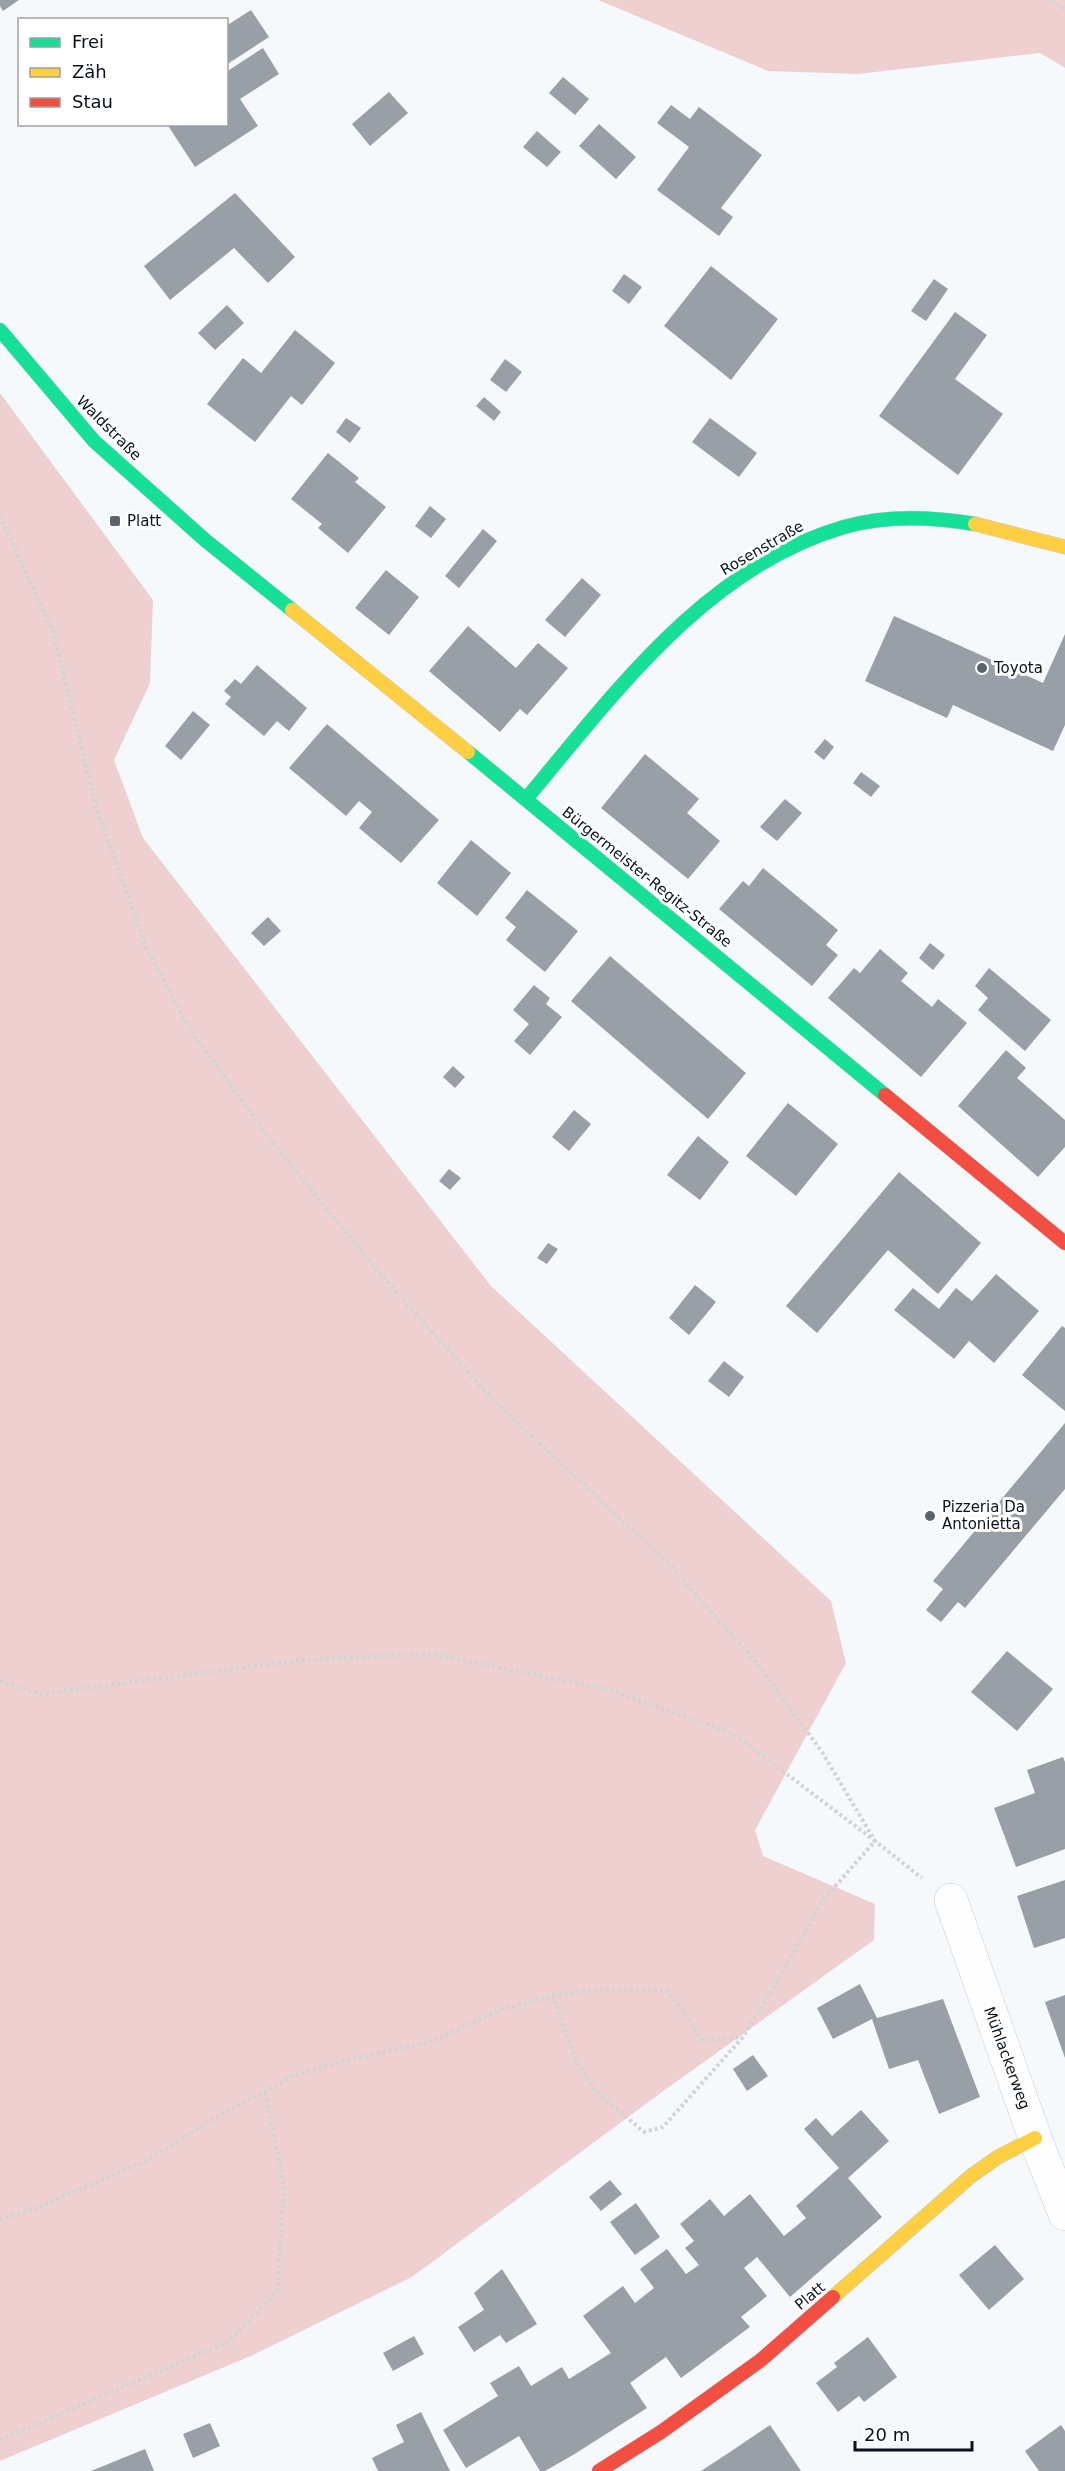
<svg xmlns="http://www.w3.org/2000/svg" width="1065" height="2471" font-family="'DejaVu Sans',sans-serif">
	<rect width="100%" height="100%" fill="#f6f9fc"/>
	<g fill="#edd0cf">
		<polygon points="598,0 1065,0 1065,68 1040,53 858,74 768,71"/>
		<polygon points="0,393 153,600 150,683 114,760 143,838 491,1286 831,1601 846,1663 755,1830 763,1856 875,1904 874,1940 662,2092 412,2277 253,2355 0,2461"/>
	</g>
	<g fill="#989fa6">
		<polygon points="0,0 19,0 3,11 0,6"/>
		<polygon points="251,10 269,37 226,65 226,26"/>
		<polygon points="263,48 279,74 240,99 258,126 195,167 167,124 226,124 226,72"/>
		<polygon points="563,77 589,99 575,115 549,93"/>
		<polygon points="389,92 408,113 370,146 352,124"/>
		<polygon points="671,105 690,119 699,107 762,155 721,208 733,217 719,236 657,190 689,147 657,123"/>
		<polygon points="599,124 636,157 616,179 579,146"/>
		<polygon points="537,131 561,152 547,167 523,147"/>
		<polygon points="235,193 295,257 268,283 234,248 170,300 144,266"/>
		<polygon points="711,266 778,319 731,380 664,326"/>
		<polygon points="624,274 642,287 629,304 612,291"/>
		<polygon points="934,279 948,289 926,321 911,311"/>
		<polygon points="227,305 244,323 215,350 198,333"/>
		<polygon points="955,312 987,335 955,379 1003,414 958,475 879,416"/>
		<polygon points="295,330 335,363 302,405 291,396 255,442 207,404 243,358 261,373"/>
		<polygon points="505,359 522,372 506,392 490,380"/>
		<polygon points="484,397 501,412 494,421 476,406"/>
		<polygon points="346,418 361,428 350,443 336,432"/>
		<polygon points="710,418 757,453 739,477 692,442"/>
		<polygon points="328,453 359,478 355,482 386,507 348,553 318,528 322,524 291,499"/>
		<polygon points="430,506 446,519 431,538 415,526"/>
		<polygon points="483,529 497,541 459,588 445,576"/>
		<polygon points="386,570 419,597 389,635 355,608"/>
		<polygon points="582,578 601,595 565,637 545,620"/>
		<polygon points="894,616 1043,683 1065,634 1065,725 1053,751 953,705 947,718 865,681"/>
		<polygon points="468,626 516,668 538,643 568,668 527,715 520,709 500,732 429,671"/>
		<polygon points="257,665 307,708 289,731 277,721 264,736 225,704 231,697 224,691 235,679 241,684"/>
		<polygon points="193,711 210,725 181,760 165,746"/>
		<polygon points="327,724 439,820 401,863 359,828 372,812 359,801 346,816 289,768"/>
		<polygon points="825,739 834,747 824,760 814,752"/>
		<polygon points="645,754 699,799 687,813 720,841 688,879 601,808"/>
		<polygon points="861,772 880,786 871,797 853,783"/>
		<polygon points="785,799 802,813 777,841 760,827"/>
		<polygon points="471,840 511,873 477,916 437,883"/>
		<polygon points="763,868 838,930 826,945 838,955 812,986 719,909 743,881 749,886"/>
		<polygon points="527,890 578,931 545,972 506,940 516,927 505,918"/>
		<polygon points="268,917 281,931 264,946 251,933"/>
		<polygon points="930,943 945,955 933,970 919,958"/>
		<polygon points="880,949 908,973 901,981 932,1007 938,999 967,1023 921,1077 828,998 854,968 860,973"/>
		<polygon points="610,956 746,1073 708,1119 571,1001"/>
		<polygon points="989,968 1051,1020 1025,1051 978,1010 988,998 975,986"/>
		<polygon points="534,985 550,998 546,1004 562,1017 530,1055 514,1041 529,1024 513,1010"/>
		<polygon points="1006,1050 1026,1068 1017,1078 1065,1120 1065,1147 1038,1177 958,1106"/>
		<polygon points="453,1066 465,1077 455,1088 443,1077"/>
		<polygon points="788,1103 838,1144 796,1196 746,1156"/>
		<polygon points="574,1110 591,1124 569,1151 552,1137"/>
		<polygon points="698,1136 729,1162 700,1200 667,1175"/>
		<polygon points="449,1169 461,1178 450,1190 439,1181"/>
		<polygon points="899,1172 981,1243 938,1294 888,1250 817,1333 786,1306"/>
		<polygon points="548,1243 558,1249 547,1264 537,1258"/>
		<polygon points="996,1274 1039,1311 994,1363 969,1341 954,1359 894,1310 913,1288 939,1309 956,1288 972,1301"/>
		<polygon points="695,1285 716,1302 689,1335 669,1318"/>
		<polygon points="1062,1326 1065,1328 1065,1411 1022,1375"/>
		<polygon points="724,1361 744,1377 729,1397 708,1381"/>
		<polygon points="1065,1423 1065,1489 965,1608 958,1602 941,1622 926,1610 943,1589 933,1581"/>
		<polygon points="1007,1651 1053,1689 1017,1731 971,1692"/>
		<polygon points="1063,1757 1065,1762 1065,1849 1016,1867 994,1808 1035,1793 1027,1770"/>
		<polygon points="1065,1880 1065,1938 1034,1948 1017,1896"/>
		<polygon points="860,1984 877,2018 943,1999 980,2097 939,2114 918,2060 889,2069 872,2019 833,2039 817,2008"/>
		<polygon points="1065,1995 1065,2058 1045,2002"/>
		<polygon points="753,2055 768,2076 747,2091 733,2069"/>
		<polygon points="861,2110 889,2141 848,2178 882,2217 790,2297 757,2257 744,2268 767,2296 741,2317 750,2327 681,2378 666,2357 630,2383 647,2408 573,2455 545,2471 540,2471 519,2436 466,2468 443,2430 498,2396 490,2383 519,2366 531,2386 562,2367 569,2379 611,2353 583,2316 623,2286 635,2303 654,2288 640,2269 667,2249 686,2274 699,2265 685,2248 694,2241 680,2224 710,2199 724,2216 750,2194 784,2236 806,2218 796,2206 839,2168 804,2129 816,2118 832,2136"/>
		<polygon points="610,2180 622,2194 601,2211 589,2197"/>
		<polygon points="636,2203 660,2237 635,2255 610,2222"/>
		<polygon points="995,2245 1024,2279 989,2310 959,2275"/>
		<polygon points="502,2269 537,2324 506,2343 500,2335 474,2352 458,2327 484,2310 474,2293"/>
		<polygon points="414,2336 424,2354 393,2371 383,2353"/>
		<polygon points="868,2337 897,2377 864,2402 859,2396 838,2412 816,2383 837,2367 834,2363"/>
		<polygon points="421,2412 450,2471 378,2471 372,2458 404,2442 396,2425"/>
		<polygon points="210,2423 220,2446 193,2458 183,2434"/>
		<polygon points="770,2425 801,2471 701,2471 730,2452"/>
		<polygon points="1061,2425 1065,2431 1065,2471 1039,2471 1025,2451"/>
		<polygon points="145,2449 154,2471 91,2471"/>
	</g>
	<g fill="none" stroke-linecap="round" stroke-linejoin="round">
		<g stroke="#c4cad1" stroke-width="34">
			<polyline id="street" points="951,1900 1035,2138 1065,2214"/>
		</g>
		<g stroke="#c4cad1" stroke-width="15">
			<g id="fast">
				<polyline points="0,330 94,441 205,540 292,610"/>
				<polyline points="468,752 885,1095"/>
				<path d="M526 799C614 694 706 567 844 527 885 515 934 517 975 524"/>
			</g>
		</g>
		<g stroke="#c4cad1" stroke-width="15">
			<g id="slow">
				<polyline points="975,524 1065,547"/>
				<polyline points="292,610 468,752"/>
				<polyline points="833,2297 971,2176 998,2157 1035,2138"/>
			</g>
		</g>
		<g stroke="#c4cad1" stroke-width="15">
			<g id="jam">
				<polyline points="885,1095 1065,1243"/>
				<polyline points="599,2471 661,2432 761,2360 833,2297"/>
			</g>
		</g>
		<g stroke="#d2d3d4" stroke-width="4" stroke-dasharray="3 3" stroke-linecap="butt">
			<polyline points="1052,0 1065,9"/>
			<polyline points="0,516 53,632 96,807 147,949 192,1032 273,1143 382,1276 494,1401 670,1565 757,1663 822,1752 875,1841 922,1878"/>
			<polyline points="0,1681 40,1694 303,1660 430,1654 607,1689 734,1734 875,1841 823,1900 777,1982 743,2037 663,2127 644,2132 597,2092 577,2063 553,1996"/>
			<polyline points="0,2219 34,2209 148,2160 225,2112 293,2076 343,2061 431,2042 502,2009 553,1996 598,1989 666,1990 683,2010 702,2041 742,2037"/>
			<polyline points="0,2440 228,2342 277,2291 284,2187 265,2091"/>
		</g>
		<use href="#street" stroke="#fefeff" stroke-width="33"/>
		<use href="#fast" stroke="#16e098" stroke-width="14"/>
		<use href="#slow" stroke="#ffcf43" stroke-width="14"/>
		<use href="#jam" stroke="#f24e42" stroke-width="14"/>
	</g>
	<g fill="#5d636a" stroke="#fff" stroke-width="2">
		<rect x="109" y="515" width="12" height="12" rx="3"/>
		<circle cx="982" cy="668" r="6"/>
		<circle cx="930" cy="1516" r="6"/>
	</g>
	<g text-anchor="middle" stroke-width="6" stroke-linejoin="round" paint-order="stroke">
		<g font-size="15" fill="#0a121b" stroke="#fff">
			<text transform="translate(109 428) rotate(45)" y="5">Waldstraße</text>
			<text transform="translate(762 548) rotate(-30)" y="5">Rosenstraße</text>
			<text transform="translate(647 877) rotate(39)" y="5">Bürgermeister-Regitz-Straße</text>
			<text transform="translate(1007 2058) rotate(70)" y="5">Mühlackerweg</text>
			<text transform="translate(810 2296) rotate(-40)" y="5">Platt</text>
		</g>
		<g font-size="15" fill="#0a121b" stroke="#fff" text-anchor="start">
			<text x="127" y="526">Platt</text>
			<text x="994" y="673">Toyota</text>
			<text x="942" y="1512">Pizzeria Da<tspan x="942" dy="17">Antonietta</tspan></text>
		</g>
	</g>
	<rect x="18" y="18" width="210" height="108" fill="#ffffff" stroke="#9da0a4" stroke-width="1.5"/>
	<rect x="30" y="38" width="30" height="9" fill="#16e098" stroke="#9da0a4" stroke-width="1.5"/>
	<text x="72" y="48" font-size="18" fill="#0a121b">Frei</text>
	<rect x="30" y="68" width="30" height="9" fill="#ffcf43" stroke="#9da0a4" stroke-width="1.5"/>
	<text x="72" y="78" font-size="18" fill="#0a121b">Zäh</text>
	<rect x="30" y="98" width="30" height="9" fill="#f24e42" stroke="#9da0a4" stroke-width="1.5"/>
	<text x="72" y="108" font-size="18" fill="#0a121b">Stau</text>
	<path d="M855 2441v9h117v-9" fill="none" stroke="#0a121b" stroke-width="3"/>
	<text x="864" y="2441" font-size="18" fill="#0a121b" stroke="#ffffff" stroke-width="4.5" paint-order="stroke">20 m</text>
</svg>
